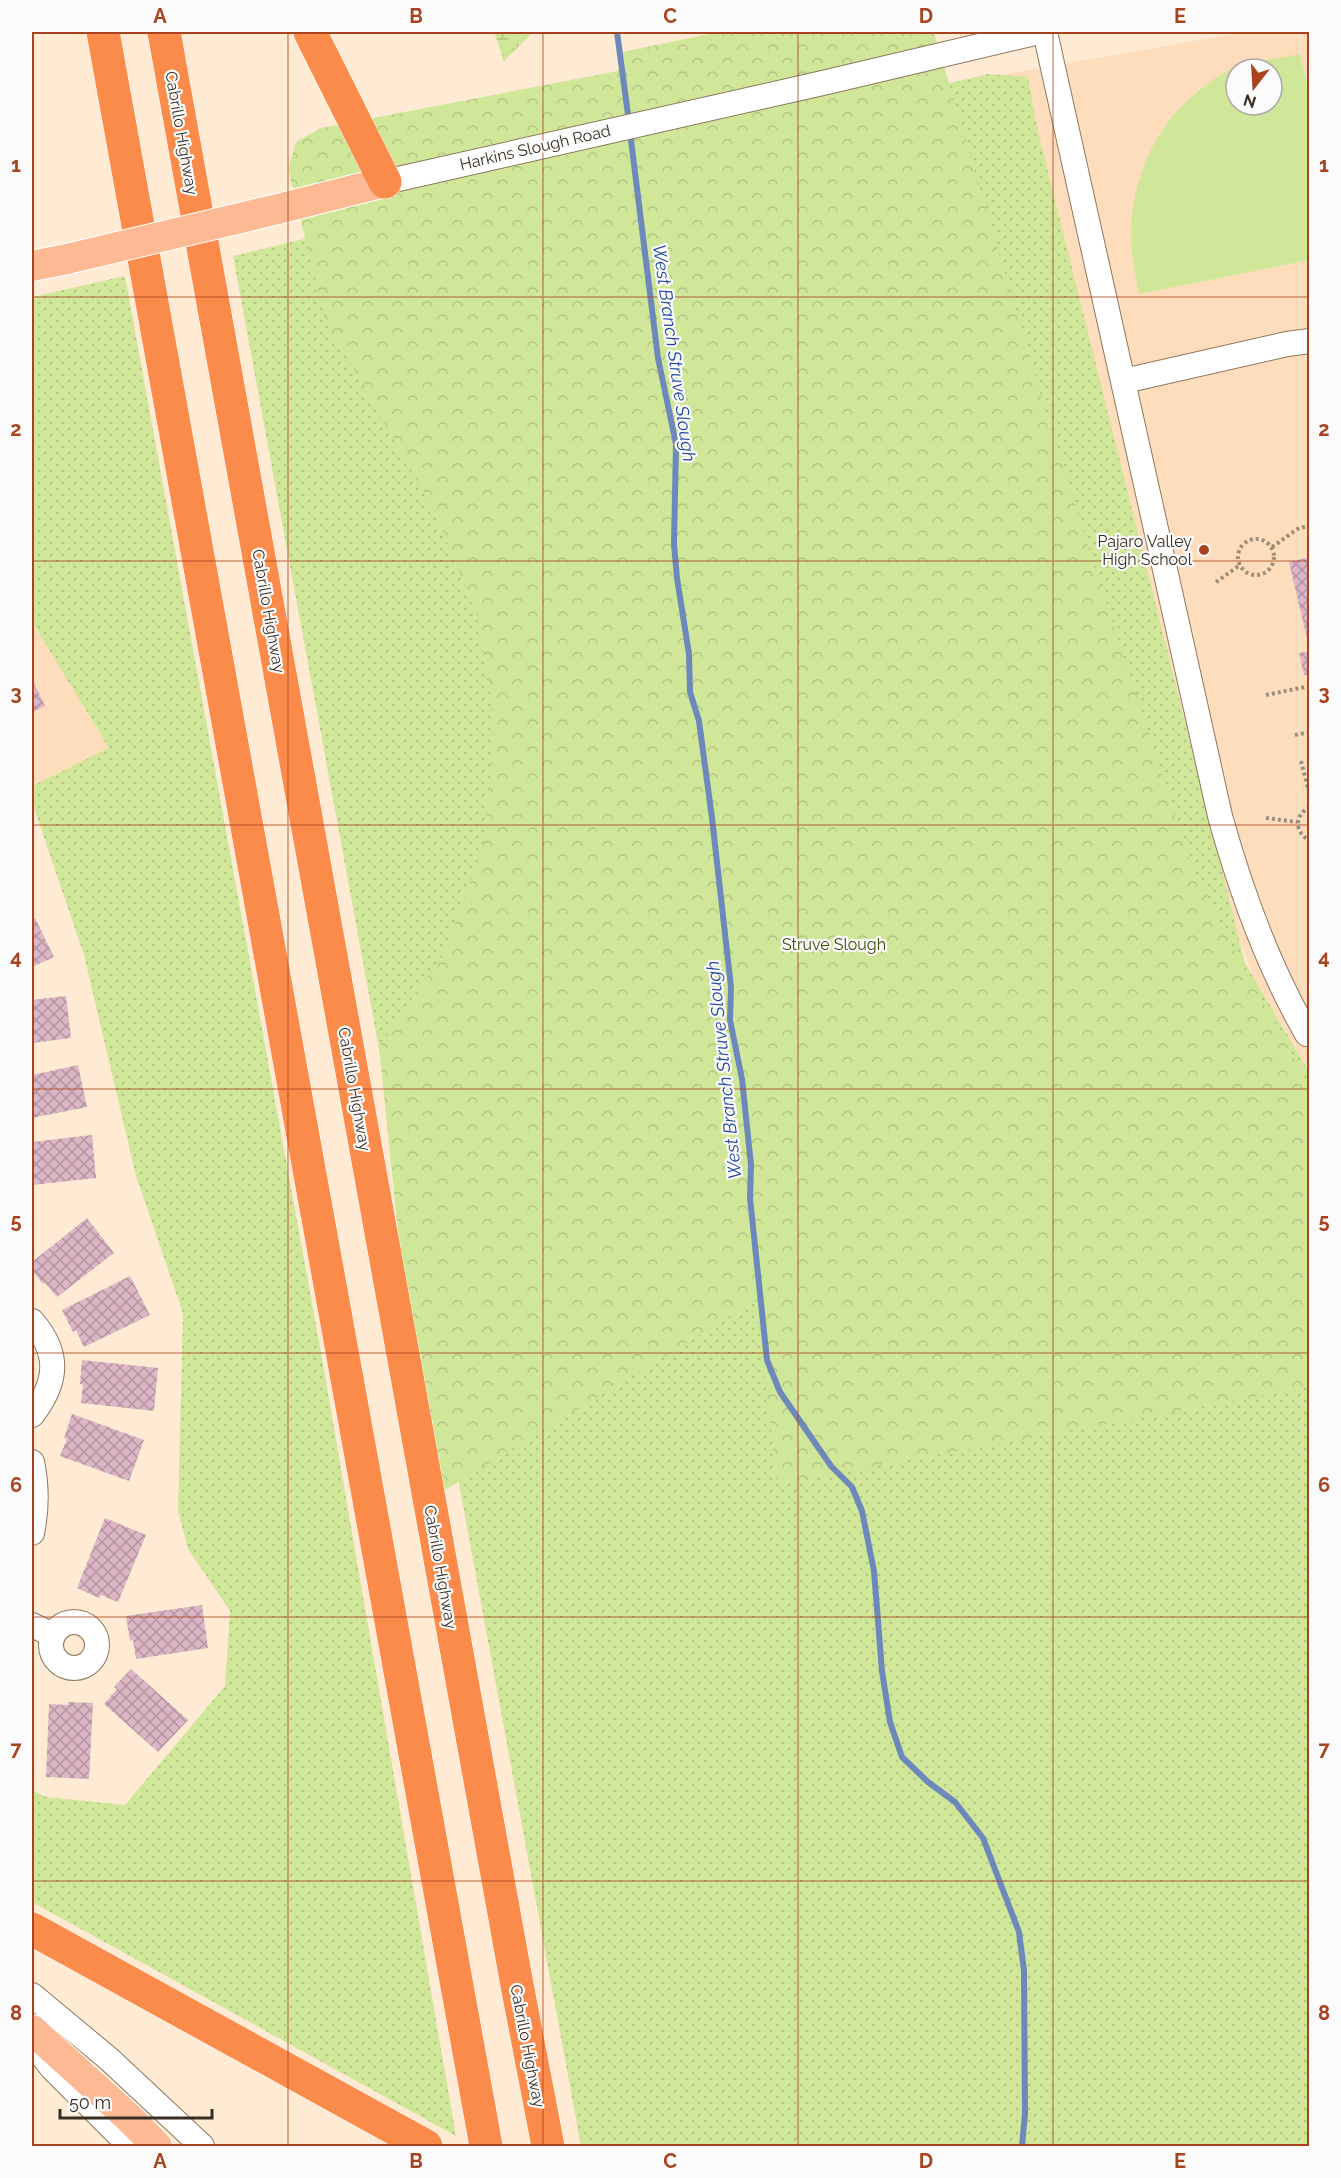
<svg xmlns="http://www.w3.org/2000/svg" width="1341" height="2178" font-family="Raleway,sans-serif">
	<defs>
		<pattern id="grass-dots" width="8" height="8" patternUnits="userSpaceOnUse" patternTransform="scale(1.5)"><rect width="8" height="8" fill="#d0e799"/><path d="M2 2h.1M6 6h.1" fill="none" stroke="#b3c684" stroke-width="1.8" stroke-linecap="round"/></pattern>
		<pattern id="wetland-marsh" width="20" height="14" patternUnits="userSpaceOnUse" patternTransform="scale(1.5)"><rect width="20" height="14" fill="#d0e799"/><path d="M1 5h8M5 5V1M11 12h8M15 12V8" fill="none" stroke="#b3c684"/></pattern>
		<pattern id="park-crowns" width="20" height="18" patternUnits="userSpaceOnUse" patternTransform="scale(1.5)"><rect width="20" height="18" fill="#d0e799"/><path d="M2 6a3 3 0 1 1 6 0M12 15a3 3 0 1 1 6 0" fill="none" stroke="#b3c684"/></pattern>
		<pattern id="building-cross-hatch" width="8" height="8" patternUnits="userSpaceOnUse" patternTransform="scale(1.5)"><rect width="8" height="8" fill="#dcb6c5"/><path d="M0 0l8 8M0 8l8-8" fill="none" stroke="#b394a0"/></pattern>
	</defs>
	<rect width="100%" height="100%" fill="#ffead3"/>
	<g fill="#fdddbb" fill-rule="evenodd">
		<path d="M1244 32H1309V1086L1259 991 1235 928 945 85ZM1236 69H1272V105H1236Z"/>
		<polygon points="32,622 109,748 32,786"/>
	</g>
	<g fill="url(#grass-dots)">
		<polygon points="988,74 1028,77 1038,132 1245,963 1309,1072 1309,2146 581,2146 233,256"/>
		<polygon points="125,276 320,1347 456,2136 32,1902 32,1790 46,1797 125,1805 225,1686 230,1611 188,1549 178,1511 183,1313 136,1176 84,955 32,802 32,786 109,748 32,622 32,297"/>
	</g>
	<polygon fill="url(#wetland-marsh)" points="494,32 533,32 504,61"/>
	<polygon fill="url(#park-crowns)" points="719,32 934,32 1056,447 1190,861 1233,948 1309,1085 1309,1387 777,1484 756,1300 432,1498 412,1367 379,1047 444,953 483,847 495,731 478,618 435,513 325,318 288,169 296,142 321,128 618,71 622,52"/>
	<path fill="#d0e799" fill-rule="evenodd" d="M1300 54 1310 97 1309 260 1139 294C1135 273 1130 251 1131 230 1133 178 1155 127 1195 94 1208 83 1225 69 1242 65 1260 60 1281 58 1300 54ZM1236 69H1272V105H1236Z"/>
	<g fill="none" stroke-linecap="round" stroke-linejoin="round">
		<g stroke="#6f88bc" stroke-width="6">
			<polyline points="617,32 629,122"/>
			<polyline points="630,132 658,358 676,444 674,544 677,578 689,654 690,692 699,721 712,818 731,987 730,1020 742,1079 751,1165 750,1198 767,1360 780,1392 831,1466 852,1487 862,1511 874,1571 882,1671 890,1722 902,1757 928,1782 955,1802 983,1838 1019,1932 1024,1971 1025,2114 1022,2146"/>
		</g>
	</g>
	<g fill="url(#building-cross-hatch)">
		<polygon points="1310,557 1310,647 1309,647 1289,562"/>
		<polygon points="1310,651 1310,674 1304,675 1299,653"/>
		<polygon points="32,679 45,706 32,712"/>
		<polygon points="35,918 54,957 32,967 32,920"/>
		<polygon points="66,996 71,1038 32,1043 32,1000"/>
		<polygon points="78,1065 87,1107 32,1118 32,1075"/>
		<polygon points="92,1135 96,1178 32,1185 32,1142"/>
		<polygon points="87,1218 114,1253 57,1297 45,1283 43,1284 32,1270 32,1262"/>
		<polygon points="130,1276 150,1315 84,1347 76,1330 73,1332 62,1310"/>
		<polygon points="82,1360 158,1368 154,1411 81,1403 83,1385 80,1384"/>
		<polygon points="72,1414 144,1440 129,1481 60,1456 67,1439 64,1438"/>
		<polygon points="105,1518 146,1535 118,1602 101,1595 99,1598 77,1588"/>
		<polygon points="202,1605 208,1648 136,1659 133,1640 130,1641 126,1616"/>
		<polygon points="131,1669 188,1720 158,1752 104,1704 117,1689 114,1687"/>
		<polygon points="68,1702 93,1703 89,1779 46,1777 49,1704 68,1705"/>
	</g>
	<g fill="none" stroke-linecap="round" stroke-linejoin="round">
		<g stroke="#8f775e" stroke-width="26">
			<g id="minor">
				<path d="M1045 32 1220 816C1241 892 1268 966 1307 1034H1310"/>
				<polyline points="385,182 827,82 1039,32"/>
				<polyline points="1124,381 1287,344 1310,341"/>
				<path d="M32 1321C60 1353 58 1382 32 1415"/>
				<path d="M32 1462C37 1486 37 1509 32 1533"/>
				<circle cx="74" cy="1645" r="23"/>
				<polyline points="32,1625 53,1635"/>
				<polyline points="32,1995 109,2059 202,2146"/>
				<polyline points="37,2049 52,2068 130,2146"/>
			</g>
		</g>
		<g stroke="#fff" stroke-width="32">
			<g id="major">
				<polyline points="278,209 385,182"/>
				<polyline points="32,266 67,259"/>
				<polyline points="32,2030 128,2117 157,2146"/>
			</g>
		</g>
		<g stroke="#fff" stroke-width="34">
			<g id="highway">
				<polyline points="103,32 486,2146"/>
				<polyline points="164,32 517,1985 548,2146"/>
				<polyline points="310,32 385,182"/>
				<polyline points="32,1929 426,2146"/>
			</g>
		</g>
		<g stroke="#9d8e7c" stroke-width="4" stroke-dasharray="3 3" stroke-linecap="butt">
			<circle cx="1256" cy="557" r="18"/>
			<polyline points="1272,547 1299,528 1310,526"/>
			<polyline points="1216,582 1240,565"/>
			<polyline points="1266,695 1310,686"/>
			<polyline points="1295,735 1310,732"/>
			<polyline points="1301,761 1310,796"/>
			<path d="M1310 807C1294 815 1294 832 1310 841"/>
			<polyline points="1266,818 1297,822"/>
		</g>
		<use href="#minor" stroke="#fff" stroke-width="24"/>
		<use href="#major" stroke="#fcb993" stroke-width="30"/>
		<use href="#highway" stroke="#fa8b4b" stroke-width="33"/>
		<g stroke="#fff" stroke-width="32" stroke-linecap="butt">
			<polyline id="major-bridge" points="67,259 278,209"/>
		</g>
		<use href="#major-bridge" stroke="#fcb993" stroke-width="30"/>
	</g>
	<path fill="none" stroke="#a9421e" stroke-width="1.5" stroke-opacity="0.55" d="M288 32V2146M543 32V2146M798 32V2146M1053 32V2146M32 297H1310M32 561H1310M32 825H1310M32 1089H1310M32 1353H1310M32 1617H1310M32 1881H1310"/>
	<circle fill="#a9421e" stroke="#fbfbfb" stroke-width="2" cx="1204" cy="550" r="6"/>
	<g text-anchor="middle" stroke-width="4.5" stroke-linejoin="round" paint-order="stroke">
		<g font-size="16" fill="#382e23" stroke="#fbfbfb">
			<text transform="translate(182 133) rotate(80)" y="6">Cabrillo Highway</text>
			<text transform="translate(535 147) rotate(-13)" y="6">Harkins Slough Road</text>
			<text transform="translate(269 611) rotate(80)" y="6">Cabrillo Highway</text>
			<text transform="translate(355 1089) rotate(80)" y="6">Cabrillo Highway</text>
			<text transform="translate(441 1567) rotate(80)" y="6">Cabrillo Highway</text>
			<text transform="translate(528 2046) rotate(79)" y="6">Cabrillo Highway</text>
		</g>
		<g font-size="16" fill="#382e23" stroke="#fbfbfb" text-anchor="end">
			<text x="1192" y="547">Pajaro Valley<tspan x="1192" dy="18">High School</tspan></text>
		</g>
		<g font-size="16" fill="#3d4c04" stroke="#fbfbfb">
			<text x="834" y="950">Struve Slough</text>
		</g>
		<g font-size="18" font-style="italic" fill="#1d469f" stroke="#fbfbfb">
			<text transform="translate(674 353) rotate(82)" y="6">West Branch Struve Slough</text>
			<text transform="translate(724 1070) rotate(-96)" y="6">West Branch Struve Slough</text>
		</g>
	</g>
	<rect width="1341" height="2178" fill="none" stroke="#fbfbfb" stroke-width="66"/>
	<g transform="translate(1254 87) rotate(197)"><circle r="28" fill="#fbfbfb" stroke="#ada9a5" stroke-width="1.5"/>
	<path d="M0-4.5L10 22L0 15L-10 22Z" fill="#a9421e"/>
	<text y="-9" font-size="16" font-weight="bold" text-anchor="middle" fill="#382e23">N</text>
	</g>
	<path d="M60 2109v9h152v-9" fill="none" stroke="#382e23" stroke-width="3"/>
	<text x="69" y="2109" font-size="18" fill="#382e23" stroke="#fbfbfb" stroke-width="4.5" paint-order="stroke">50 m</text>
	<rect x="33" y="33" width="1275" height="2112" fill="none" stroke="#a9421e" stroke-width="2"/>
	<g font-size="20" text-anchor="middle" font-weight="bold" fill="#a9421e">
		<text x="160" y="23">A</text>
		<text x="416" y="23">B</text>
		<text x="670" y="23">C</text>
		<text x="926" y="23">D</text>
		<text x="1180" y="23">E</text>
		<text x="16" y="172">1</text>
		<text x="1324" y="172">1</text>
		<text x="16" y="436">2</text>
		<text x="1324" y="436">2</text>
		<text x="16" y="700">3</text>
		<text x="1324" y="700">3</text>
		<text x="16" y="964">4</text>
		<text x="1324" y="964">4</text>
		<text x="16" y="1228">5</text>
		<text x="1324" y="1228">5</text>
		<text x="16" y="1492">6</text>
		<text x="1324" y="1492">6</text>
		<text x="16" y="1756">7</text>
		<text x="1324" y="1756">7</text>
		<text x="16" y="2020">8</text>
		<text x="1324" y="2020">8</text>
		<text x="160" y="2168">A</text>
		<text x="416" y="2168">B</text>
		<text x="670" y="2168">C</text>
		<text x="926" y="2168">D</text>
		<text x="1180" y="2168">E</text>
	</g>
</svg>
